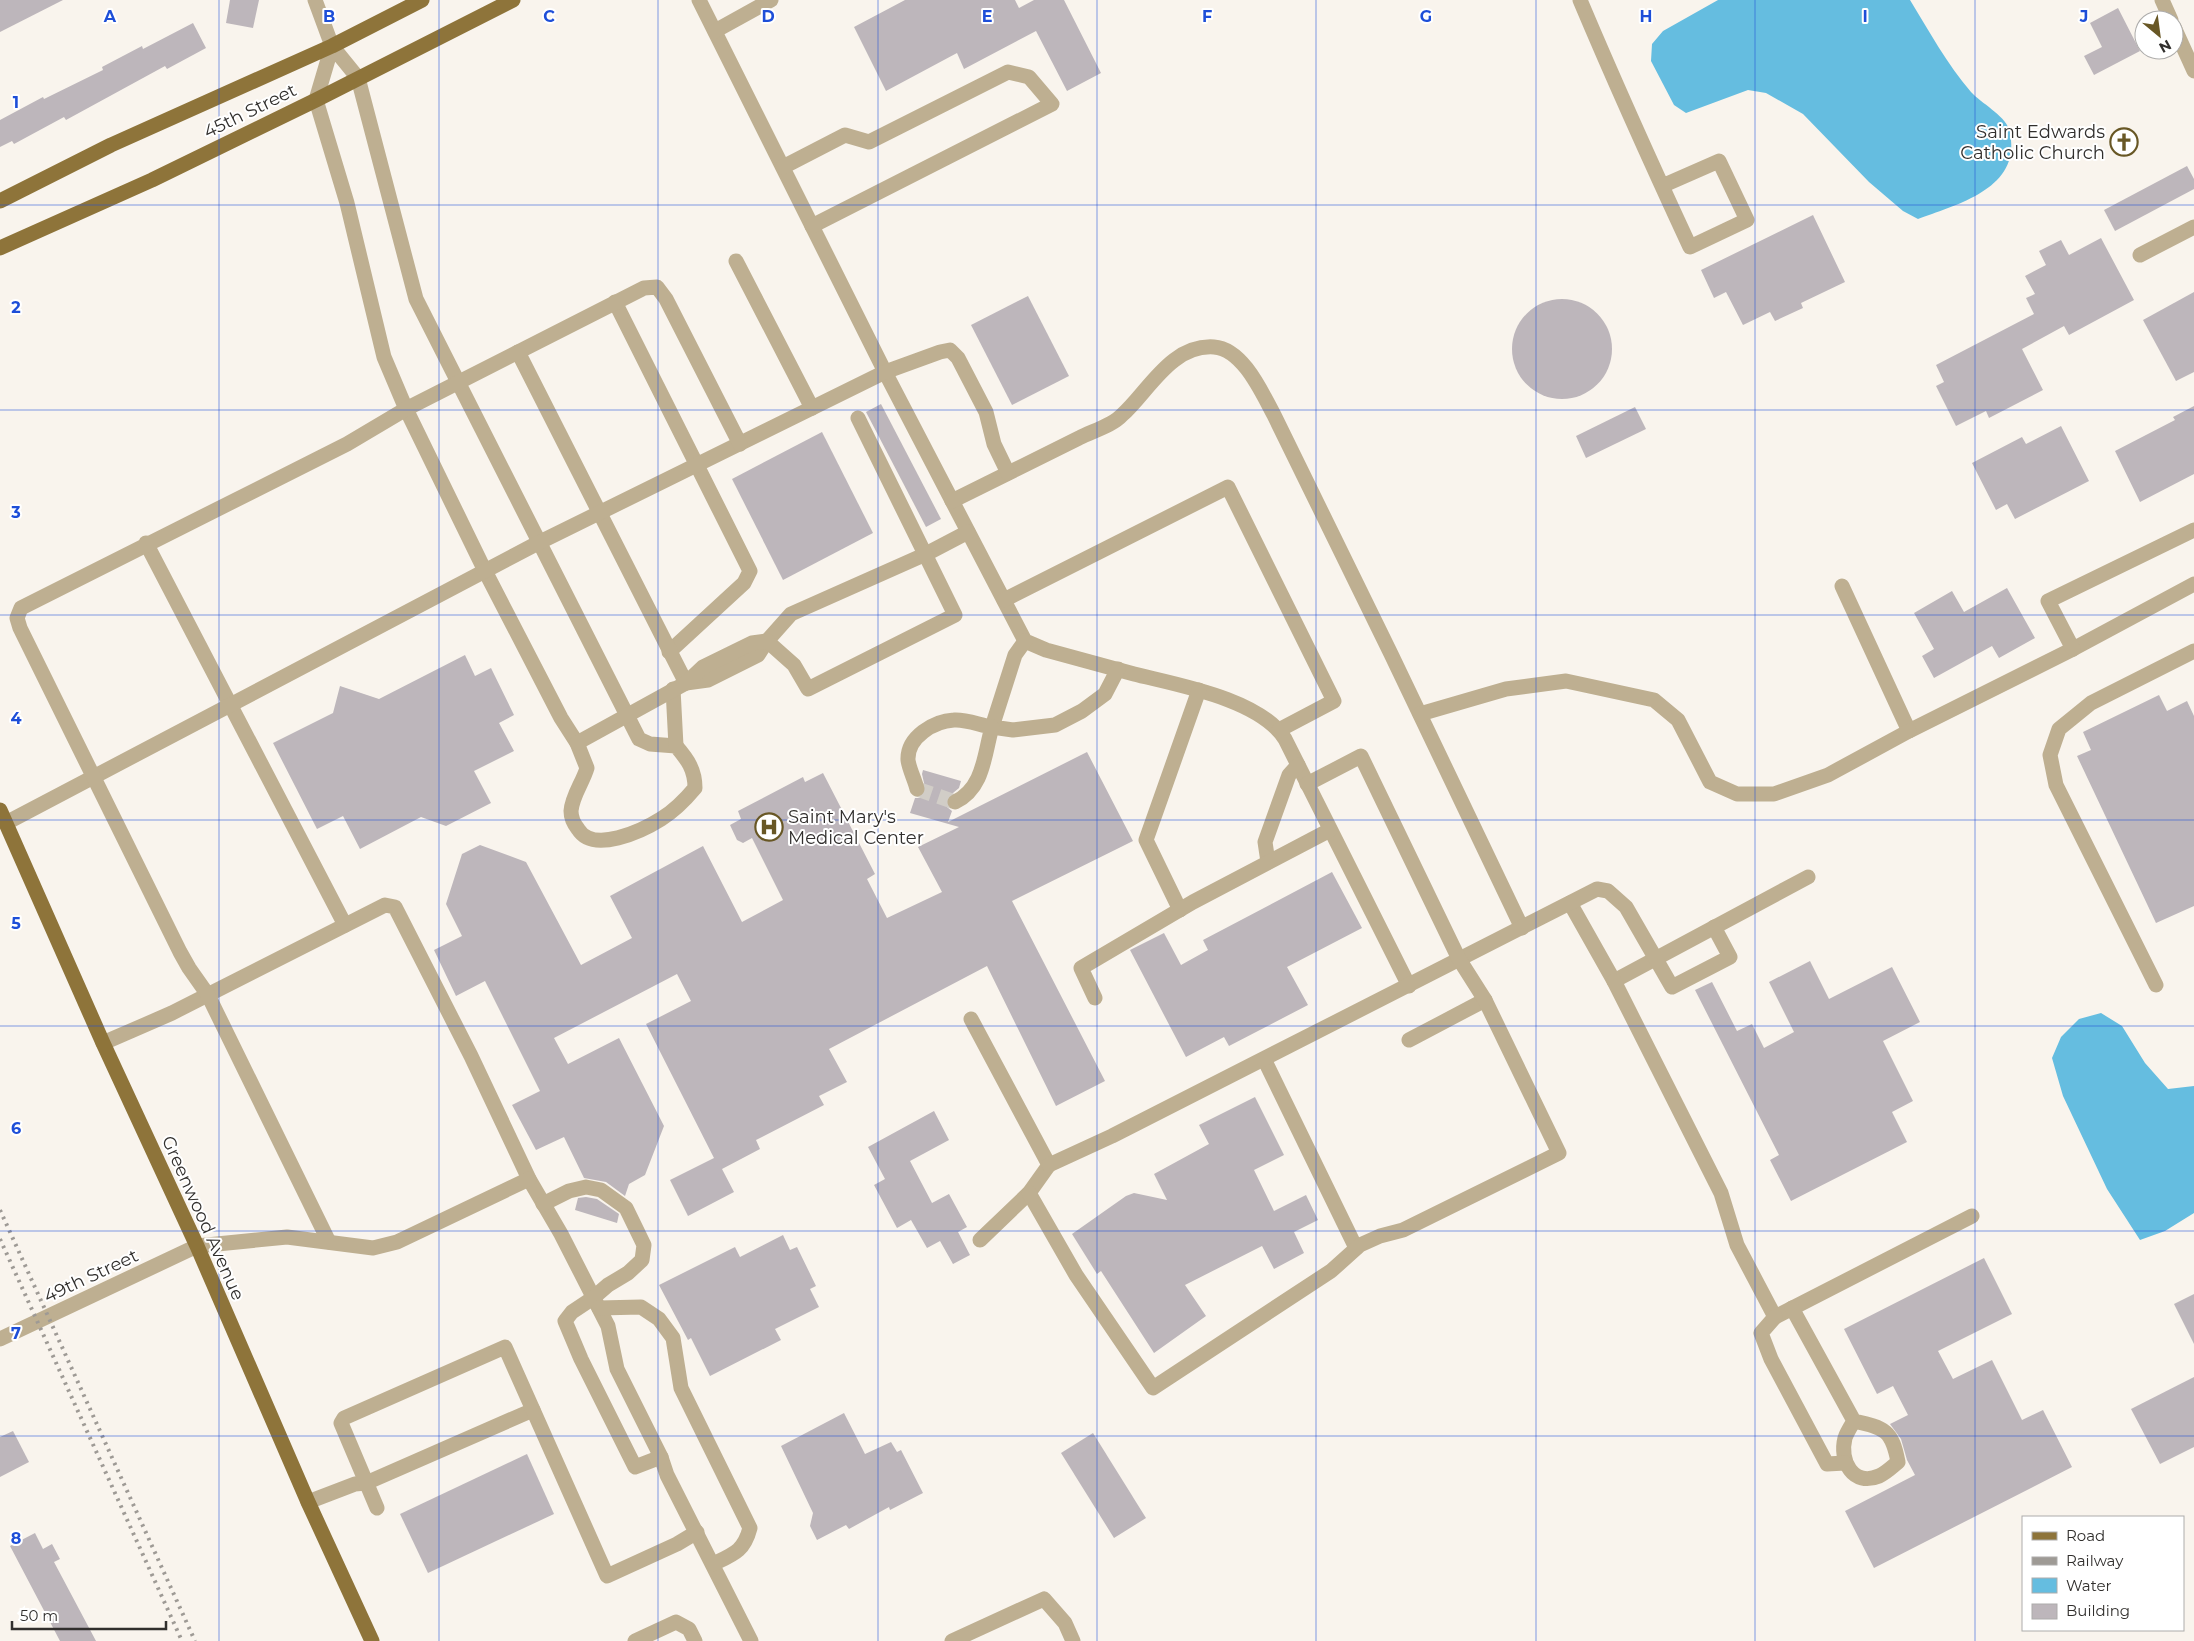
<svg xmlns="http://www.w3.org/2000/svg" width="2194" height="1641" font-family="Montserrat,sans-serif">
	<rect width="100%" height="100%" fill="#f9f4ed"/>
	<g fill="#65bde0">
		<path d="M1718 0H1910C1929 31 1947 64 1971 92 1981 103 2004 115 2009 129 2011 132 2010 137 2011 140 2016 190 1955 205 1918 219L1903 211 1869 182 1803 114 1766 93 1748 90 1686 113 1674 105 1651 61 1652 44 1663 31Z"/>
		<polygon points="2101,1013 2122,1026 2145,1063 2168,1089 2194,1086 2194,1213 2165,1231 2140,1240 2107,1189 2063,1096 2052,1058 2061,1037 2079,1019"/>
	</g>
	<g fill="#bdb6bb">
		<polygon points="0,0 63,0 0,32"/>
		<polygon points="230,0 259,0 253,28 226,23"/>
		<polygon points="905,0 1015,0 1019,8 1034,0 1064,0 1101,73 1067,91 1036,31 964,69 957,53 886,91 854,27"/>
		<polygon points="2118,8 2140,51 2094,75 2084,56 2102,47 2090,23"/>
		<polygon points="193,23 206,48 167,69 165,66 66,120 64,117 14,144 12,141 0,147 0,120 43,97 44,99 103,70 102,67 142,46 143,49"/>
		<polygon points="2187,166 2194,179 2194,189 2115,231 2104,210"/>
		<polygon points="1813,215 1845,282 1801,303 1803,308 1775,321 1770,312 1743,325 1726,292 1714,298 1701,270"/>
		<polygon points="2101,238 2134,300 2069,335 2064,326 2022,349 2043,390 1989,418 1986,411 1956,426 1936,386 1944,382 1936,365 2034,314 2026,298 2035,294 2025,276 2046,265 2039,251 2061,240 2069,255"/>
		<polygon points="2194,292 2194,372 2176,381 2143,320"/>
		<polygon points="1028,296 1069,376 1012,405 971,325"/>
		<circle cx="1562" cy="349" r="50"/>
		<polygon points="881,404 941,519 926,527 866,412"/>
		<polygon points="2194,406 2194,474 2140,502 2115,451 2175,420 2173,417"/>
		<polygon points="1635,407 1646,429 1586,458 1576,436"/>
		<polygon points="2061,426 2089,481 2015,519 2007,504 1996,510 1972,463 2022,437 2026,444"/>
		<polygon points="822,432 873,533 783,580 732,479"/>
		<polygon points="2007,588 2035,638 1999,658 1992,646 1934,678 1922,656 1934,649 1914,613 1952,591 1964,612"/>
		<polygon points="465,655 475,676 491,668 514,715 499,723 514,751 474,771 491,803 446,826 421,817 360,849 343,816 317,829 273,743 333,713 340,686 379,699"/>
		<polygon points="2159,695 2167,711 2187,701 2194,716 2194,906 2156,923 2077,756 2091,750 2083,732"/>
		<polygon points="1087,752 1133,841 1012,901 1105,1081 1056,1106 987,966 829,1049 847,1082 819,1096 824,1105 756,1140 760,1149 722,1169 734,1192 688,1216 670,1180 714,1158 646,1024 691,1001 677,974 554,1038 568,1064 619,1038 664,1126 645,1175 629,1184 625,1196 606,1182 584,1178 564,1137 536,1150 512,1105 540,1091 485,981 456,996 434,950 462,936 446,904 462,854 480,845 526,862 581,965 632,938 610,896 703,846 742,922 783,900 752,838 743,843 737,840 730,825 741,819 738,811 803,777 805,782 823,773 875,874 867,879 887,918 942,892 918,847 959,827 910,813 915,798 920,798 926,792 922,774 923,770 961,781 959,788 947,798 947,807 952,811 948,822"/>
		<polygon points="1332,872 1362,928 1287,967 1308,1005 1229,1046 1224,1037 1186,1057 1130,950 1164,933 1181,965 1208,950 1203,940"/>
		<polygon points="1810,961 1829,999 1892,967 1920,1022 1883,1041 1913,1101 1892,1112 1907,1142 1791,1201 1770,1160 1779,1155 1695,990 1712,982 1737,1031 1752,1024 1764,1048 1794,1032 1769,982"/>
		<polygon points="1255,1097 1284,1155 1254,1170 1274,1211 1306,1195 1318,1220 1294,1232 1304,1253 1274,1269 1262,1246 1185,1285 1206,1316 1154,1353 1101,1271 1097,1274 1072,1234 1126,1196 1134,1193 1167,1200 1154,1174 1209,1144 1199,1125"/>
		<polygon points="934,1111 949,1140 910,1161 932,1203 949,1194 967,1227 958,1232 970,1255 953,1264 940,1241 927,1248 911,1220 897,1228 874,1185 885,1179 868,1147"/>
		<polygon points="586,1197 597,1199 619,1214 617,1223 575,1210 578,1198"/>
		<polygon points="783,1235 790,1250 797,1247 816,1286 810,1289 819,1307 775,1329 781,1340 710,1376 691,1338 688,1340 659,1285 735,1247 740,1257"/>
		<polygon points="1984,1258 2012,1314 1938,1351 1953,1379 1992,1360 2022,1420 2043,1410 2072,1467 1874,1568 1845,1511 1915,1475 1907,1460 1901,1439 1890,1424 1908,1415 1893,1386 1877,1394 1844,1329"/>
		<polygon points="2194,1294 2194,1344 2174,1304"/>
		<polygon points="2194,1377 2194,1447 2160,1464 2131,1409"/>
		<polygon points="844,1413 865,1454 891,1442 897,1452 901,1450 923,1493 890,1510 889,1507 849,1529 846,1525 817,1540 810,1526 813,1513 781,1446"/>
		<polygon points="13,1431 29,1462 0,1477 0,1437"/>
		<polygon points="1093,1433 1146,1518 1114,1538 1061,1453"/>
		<polygon points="527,1454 554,1514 428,1573 400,1514"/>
		<polygon points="35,1533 43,1549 52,1544 60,1559 54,1562 96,1641 60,1641 10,1546"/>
	</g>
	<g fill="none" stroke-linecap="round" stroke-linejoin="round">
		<polyline stroke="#d1cdc7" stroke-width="15" stroke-dasharray="15 8" stroke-linecap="butt" points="917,789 955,802"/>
		<g stroke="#beaf91" stroke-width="15">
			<path d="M315 0 332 46 358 78 416 299 639 739 650 744 676 746C688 760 695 770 695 788 685 800 674 811 661 819 642 831 593 854 578 829 574 824 571 817 571 811 572 796 583 782 587 768L577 743 561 718 485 571 406 409 384 357 347 203 316 100 332 46"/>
			<path d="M699 0 885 372 1025 641 1046 650C1075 658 1105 666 1134 674 1178 685 1260 699 1285 739L1409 986"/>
			<path d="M1580 0C1615 83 1652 165 1690 247L1747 220 1719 161 1662 186"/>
			<polyline points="2162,0 2171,20"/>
			<polyline points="2174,27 2194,71"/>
			<polyline points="715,31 771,0"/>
			<polyline points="783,167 845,135 869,142 1008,72 1029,77 1052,104 812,226"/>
			<polyline points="2140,255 2194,227"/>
			<polyline points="736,261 812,408"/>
			<polyline points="615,302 750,571 744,583 669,652"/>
			<polyline points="518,352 686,683"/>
			<path d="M952 501C994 480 1037 459 1079 438 1092 431 1112 426 1122 415 1148 392 1171 344 1214 347 1243 349 1262 393 1274 415L1391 654 1522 928"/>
			<polyline points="146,543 345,925"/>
			<polyline points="1842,586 1909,731 2073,649 2194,584"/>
			<polyline points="1004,600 1228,487 1334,701 1279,730"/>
			<polyline points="1025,641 1015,655 992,727 1013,730 1055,725 1082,711 1105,694 1118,669"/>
			<polyline points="2073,649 2048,601 2194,530"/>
			<polyline points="686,683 708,680 758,655 767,641 791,614 926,554 968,532"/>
			<polyline points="673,689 676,746"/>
			<polyline points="1420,714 1506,689 1566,681 1654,700 1678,720 1710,782 1737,794 1774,794 1828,775 1909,731"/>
			<polyline points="577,743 686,683 703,667 752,643 767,641 794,665 808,689 955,615 858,418"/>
			<path d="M917 789C915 780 909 769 908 760 907 737 934 721 954 720 965 719 980 725 992 727 984 755 984 788 955 802"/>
			<polyline points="6,823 538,543 885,372 940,352 950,350 958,358 986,412 994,444 1008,473"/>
			<polyline points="1268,862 1265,842 1289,775 1298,765"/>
			<polyline points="1570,903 1614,981 1808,877"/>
			<polyline points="1180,910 1146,840 1199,690"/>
			<polyline points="1614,981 1721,1193 1737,1245 1775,1317 1972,1216"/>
			<polyline points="2156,985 2056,785 2050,755 2059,729 2091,703 2194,651"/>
			<polyline points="1095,998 1081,968 1193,902 1330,830"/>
			<polyline points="971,1019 1049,1165 1029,1193 980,1240"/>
			<polyline points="1409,1040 1485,1000"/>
			<polyline points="103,1043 172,1013 385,905 395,907 471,1056 529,1179 561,1234 608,1326 617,1369 661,1457 667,1475 751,1641"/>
			<polyline points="1264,1059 1356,1248"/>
			<polyline points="1049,1165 1112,1136 1597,889 1608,891 1626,907 1672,987 1730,957 1714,927"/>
			<polyline points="1029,1193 1076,1275 1153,1388 1331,1271 1360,1245 1380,1236 1403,1230 1559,1153 1485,1000 1459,959 1361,756 1307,784"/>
			<polyline points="543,1204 569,1191 586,1187 601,1190 626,1208 644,1245 642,1260 628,1273 608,1285 593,1298 572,1312 565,1321 581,1359 635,1467 661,1457"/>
			<polyline points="329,1242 208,995 189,968 180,952 20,628 17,618 21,608 347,444 406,409 644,288 657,287 666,299 740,444"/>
			<path d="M599 1308 641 1307 659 1319 673 1338 681 1388 750 1528C744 1551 734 1554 713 1564"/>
			<path d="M1792 1308 1854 1421C1885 1428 1892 1430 1898 1462 1892 1467 1886 1473 1879 1476 1853 1487 1839 1461 1845 1438 1847 1432 1851 1426 1854 1421"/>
			<polyline points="1775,1317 1761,1333 1771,1359 1827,1464 1845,1463"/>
			<polyline points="0,1339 197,1246 287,1237 373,1248 397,1242 529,1179"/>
			<polyline points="308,1502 355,1484 366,1483 533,1410"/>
			<polyline points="377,1508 341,1423 344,1418 505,1347 607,1576 677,1544 697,1532"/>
			<polyline points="635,1641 676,1622 689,1629 695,1641"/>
			<polyline points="952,1641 1044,1599 1065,1623 1073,1641"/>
		</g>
		<g stroke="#8e743a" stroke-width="15">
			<polyline points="0,201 111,145 332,46 422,0"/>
			<polyline points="0,248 152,180 316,100 513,0"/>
			<polyline points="0,810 103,1043 197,1246 308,1502 372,1641"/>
		</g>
		<g stroke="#9e9a95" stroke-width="4" stroke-dasharray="2.5 5" stroke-linecap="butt">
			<polyline points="0,1210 195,1641"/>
			<polyline points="0,1239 182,1641"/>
		</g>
	</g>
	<path fill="none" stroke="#1d4ed8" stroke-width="1" stroke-opacity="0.55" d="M219 0V1641M439 0V1641M658 0V1641M878 0V1641M1097 0V1641M1316 0V1641M1536 0V1641M1755 0V1641M1975 0V1641M0 205H2194M0 410H2194M0 615H2194M0 820H2194M0 1026H2194M0 1231H2194M0 1436H2194"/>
	<defs>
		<g id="church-ring" transform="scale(1.4375)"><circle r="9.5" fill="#fff" stroke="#685725" stroke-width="1.5"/><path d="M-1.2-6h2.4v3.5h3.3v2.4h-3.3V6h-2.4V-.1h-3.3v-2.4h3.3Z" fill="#685725"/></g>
		<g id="hospital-ring" transform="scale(1.4375)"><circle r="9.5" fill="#fff" stroke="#685725" stroke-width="1.5"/><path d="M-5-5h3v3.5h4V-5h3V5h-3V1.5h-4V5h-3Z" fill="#685725"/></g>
	</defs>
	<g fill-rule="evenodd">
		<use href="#church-ring" x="2124" y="142"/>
		<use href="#hospital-ring" x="769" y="827"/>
	</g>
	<g text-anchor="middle" stroke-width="4" stroke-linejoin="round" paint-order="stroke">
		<g font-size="18" fill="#312f2d" stroke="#fff">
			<text transform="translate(250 111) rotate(-26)" y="6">45th Street</text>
			<text transform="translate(203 1218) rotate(66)" y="6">Greenwood Avenue</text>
			<text transform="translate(91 1276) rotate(-25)" y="6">49th Street</text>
		</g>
		<g font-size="18" fill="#312f2d" stroke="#fff" text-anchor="end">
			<text x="2105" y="138">Saint Edwards<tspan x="2105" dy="21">Catholic Church</tspan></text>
			<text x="788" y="823" text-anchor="start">Saint Mary's<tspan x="788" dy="21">Medical Center</tspan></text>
		</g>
	</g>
	<g font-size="16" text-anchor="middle" font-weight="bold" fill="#1d4ed8" stroke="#fff" stroke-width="4" stroke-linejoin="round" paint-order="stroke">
		<text x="110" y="22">A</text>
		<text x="329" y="22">B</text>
		<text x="549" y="22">C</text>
		<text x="768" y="22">D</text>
		<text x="987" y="22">E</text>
		<text x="1207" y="22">F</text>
		<text x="1426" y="22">G</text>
		<text x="1646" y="22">H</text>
		<text x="1865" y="22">I</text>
		<text x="2084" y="22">J</text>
		<text x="16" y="108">1</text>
		<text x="16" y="313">2</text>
		<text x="16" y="518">3</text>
		<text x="16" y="724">4</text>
		<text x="16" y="929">5</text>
		<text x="16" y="1134">6</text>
		<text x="16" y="1339">7</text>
		<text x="16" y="1544">8</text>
	</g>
	<rect x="2022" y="1516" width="162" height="115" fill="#ffffff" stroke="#adacab"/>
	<rect x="2032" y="1532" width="25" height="8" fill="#8e743a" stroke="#adacab"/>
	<text x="2066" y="1541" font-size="15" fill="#312f2d">Road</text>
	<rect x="2032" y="1557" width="25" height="8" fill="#9e9a95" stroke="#adacab"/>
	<text x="2066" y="1566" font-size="15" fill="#312f2d">Railway</text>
	<rect x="2032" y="1578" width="25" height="15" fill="#65bde0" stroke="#adacab"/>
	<text x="2066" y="1591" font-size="15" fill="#312f2d">Water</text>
	<rect x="2032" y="1604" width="25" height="15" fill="#bdb6bb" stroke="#adacab"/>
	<text x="2066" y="1616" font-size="15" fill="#312f2d">Building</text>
	<g transform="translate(2159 35) rotate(151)"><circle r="24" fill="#ffffff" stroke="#adacab"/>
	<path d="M0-4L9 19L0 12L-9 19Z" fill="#685725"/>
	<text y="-8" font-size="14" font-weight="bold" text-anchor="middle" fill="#312f2d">N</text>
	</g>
	<path d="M12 1621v8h154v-8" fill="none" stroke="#312f2d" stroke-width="2.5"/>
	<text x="20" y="1621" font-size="15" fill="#312f2d" stroke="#ffffff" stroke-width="4" paint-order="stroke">50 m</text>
</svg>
